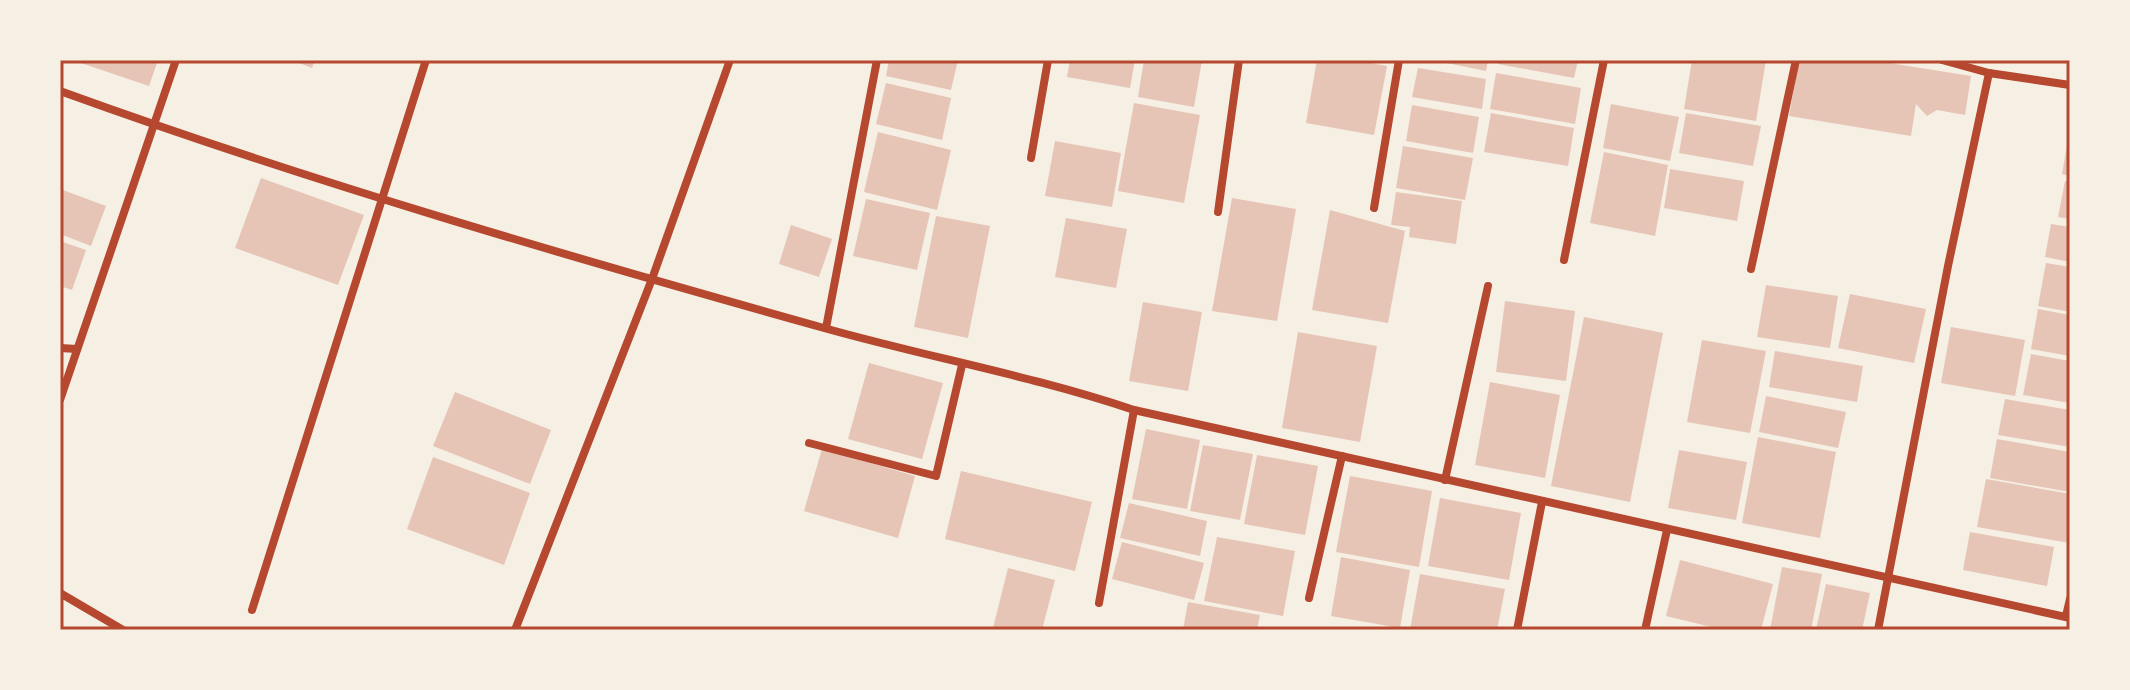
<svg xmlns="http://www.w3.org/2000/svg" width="2130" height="690" font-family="Raleway,sans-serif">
	<rect width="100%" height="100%" fill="#f6efe4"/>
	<g fill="#e6c5b7">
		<polygon points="72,60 158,60 149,86"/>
		<polygon points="292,60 315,60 312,68"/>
		<polygon points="889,60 958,60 951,90 886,76"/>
		<polygon points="1070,60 1135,60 1130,88 1067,77"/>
		<polygon points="1144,60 1202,60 1194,107 1138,97"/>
		<polygon points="1317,60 1355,60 1387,66 1374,135 1306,123"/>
		<polygon points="1432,60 1488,60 1486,71"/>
		<polygon points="1499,60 1578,60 1574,78 1498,64"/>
		<polygon points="1692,60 1766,60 1756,121 1684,109"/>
		<polygon points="1799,60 1871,60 1971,76 1965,115 1937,110 1927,116 1916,104 1911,136 1789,116"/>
		<polygon points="1418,68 1486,79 1482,109 1412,97"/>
		<polygon points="1496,73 1581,88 1575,124 1490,109"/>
		<polygon points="886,83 951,98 942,140 876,124"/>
		<polygon points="1134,103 1200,115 1184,203 1118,191"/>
		<polygon points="1611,104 1679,117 1670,161 1603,148"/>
		<polygon points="1412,105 1479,117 1473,153 1406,141"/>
		<polygon points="1491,113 1574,128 1568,166 1484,152"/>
		<polygon points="1686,113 1761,126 1753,166 1679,153"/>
		<polygon points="878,132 951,150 937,210 864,192"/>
		<polygon points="2068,140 2070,140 2070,176 2062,174"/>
		<polygon points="1055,141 1121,153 1112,207 1045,196"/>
		<polygon points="1403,146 1473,158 1465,200 1396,188"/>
		<polygon points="1604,152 1668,165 1655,236 1590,223"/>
		<polygon points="1670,169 1744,181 1737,221 1664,208"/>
		<polygon points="261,178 364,215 338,285 235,248"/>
		<polygon points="2065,181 2070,182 2070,219 2058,217"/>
		<polygon points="60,189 106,206 91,246 60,234"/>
		<polygon points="1396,192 1462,201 1456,244 1409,237 1410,227 1391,225"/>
		<polygon points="1232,198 1296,209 1277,321 1212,311"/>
		<polygon points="866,199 930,213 917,270 853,256"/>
		<polygon points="1330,210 1405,231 1388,323 1312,310"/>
		<polygon points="936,216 990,226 968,338 914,327"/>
		<polygon points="1066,218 1127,229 1116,288 1055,277"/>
		<polygon points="2051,224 2070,227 2070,262 2045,257"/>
		<polygon points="791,225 832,239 819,277 779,264"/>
		<polygon points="60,241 86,250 72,290 60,286"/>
		<polygon points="2046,263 2070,267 2070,312 2038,306"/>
		<polygon points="1766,285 1838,296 1830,348 1757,337"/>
		<polygon points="1850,294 1926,309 1914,363 1838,348"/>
		<polygon points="1505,301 1575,311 1566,381 1496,372"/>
		<polygon points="1143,302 1202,312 1188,391 1129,381"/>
		<polygon points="2038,309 2070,315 2070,356 2031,349"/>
		<polygon points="1584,317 1663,333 1630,502 1551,486"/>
		<polygon points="1951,327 2025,340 2015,396 1941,383"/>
		<polygon points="1298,332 1377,346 1360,442 1282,428"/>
		<polygon points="1702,340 1766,351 1750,433 1687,422"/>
		<polygon points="1775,351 1863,366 1857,402 1769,387"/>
		<polygon points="2031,354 2070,361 2070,403 2023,395"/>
		<polygon points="869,363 943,383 922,459 848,439"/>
		<polygon points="1490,382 1560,395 1545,478 1475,465"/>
		<polygon points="455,392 551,430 530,484 433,446"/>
		<polygon points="1766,396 1846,412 1838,448 1759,432"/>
		<polygon points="2005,399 2070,410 2070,447 1998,435"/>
		<polygon points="1146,429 1200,440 1187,509 1132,499"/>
		<polygon points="1758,437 1836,452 1820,538 1742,523"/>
		<polygon points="1997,439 2070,452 2070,492 1990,478"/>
		<polygon points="1203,445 1253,454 1240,520 1190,511"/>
		<polygon points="822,449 915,476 898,538 804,511"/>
		<polygon points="1679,450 1747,462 1736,520 1668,508"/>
		<polygon points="1257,455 1318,466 1305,535 1244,524"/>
		<polygon points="433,457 530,493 504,565 407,529"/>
		<polygon points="961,471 1092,502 1075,571 945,539"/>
		<polygon points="1350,476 1432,491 1419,567 1336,552"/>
		<polygon points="1986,479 2070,494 2070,543 1977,527"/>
		<polygon points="1440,498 1521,513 1509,580 1428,566"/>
		<polygon points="1129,503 1207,521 1200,556 1120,538"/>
		<polygon points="1970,532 2054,547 2047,586 1963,570"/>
		<polygon points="1217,537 1295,551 1283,616 1204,601"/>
		<polygon points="1122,542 1204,563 1194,600 1112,579"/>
		<polygon points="1341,557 1410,570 1400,628 1331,616"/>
		<polygon points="1680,560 1773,584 1761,630 1724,630 1666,616"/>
		<polygon points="1782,567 1822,574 1811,630 1770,630"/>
		<polygon points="1008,568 1055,580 1042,630 993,628"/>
		<polygon points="1420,574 1505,589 1497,630 1410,630"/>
		<polygon points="1826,584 1870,593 1862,630 1816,630"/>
		<polygon points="1188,602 1260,615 1257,630 1183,630"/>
	</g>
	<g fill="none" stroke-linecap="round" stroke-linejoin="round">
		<g stroke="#b5482f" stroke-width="8">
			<polyline points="1942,60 1989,73 2070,85"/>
			<path d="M60 91C311 182 567 256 824 328 927 357 1033 376 1134 410L2070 618"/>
			<polyline points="1031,158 1048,60"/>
			<polyline points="1374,208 1399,60"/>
			<polyline points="1218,212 1239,60"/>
			<polyline points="1564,260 1604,60"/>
			<polyline points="1751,269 1796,60"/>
			<polyline points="826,328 877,60"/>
			<polyline points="60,348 77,349"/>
			<polyline points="60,400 176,60"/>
			<polyline points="809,443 936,476 962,365"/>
			<polyline points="1445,480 1488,286"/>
			<polyline points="60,593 123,630"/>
			<polyline points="1309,598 1342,456"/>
			<polyline points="1099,603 1134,410"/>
			<polyline points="252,610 426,60"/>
			<polyline points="2066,616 2070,599"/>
			<polyline points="515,630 652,279 730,60"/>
			<polyline points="1517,630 1542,502"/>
			<polyline points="1645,630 1667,530"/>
			<polyline points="1878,630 1948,266 1989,73"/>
		</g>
	</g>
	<rect width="2130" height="690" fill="none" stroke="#f6efe4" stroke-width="124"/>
	<rect x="62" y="62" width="2006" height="566" fill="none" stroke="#b5482f" stroke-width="3"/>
</svg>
